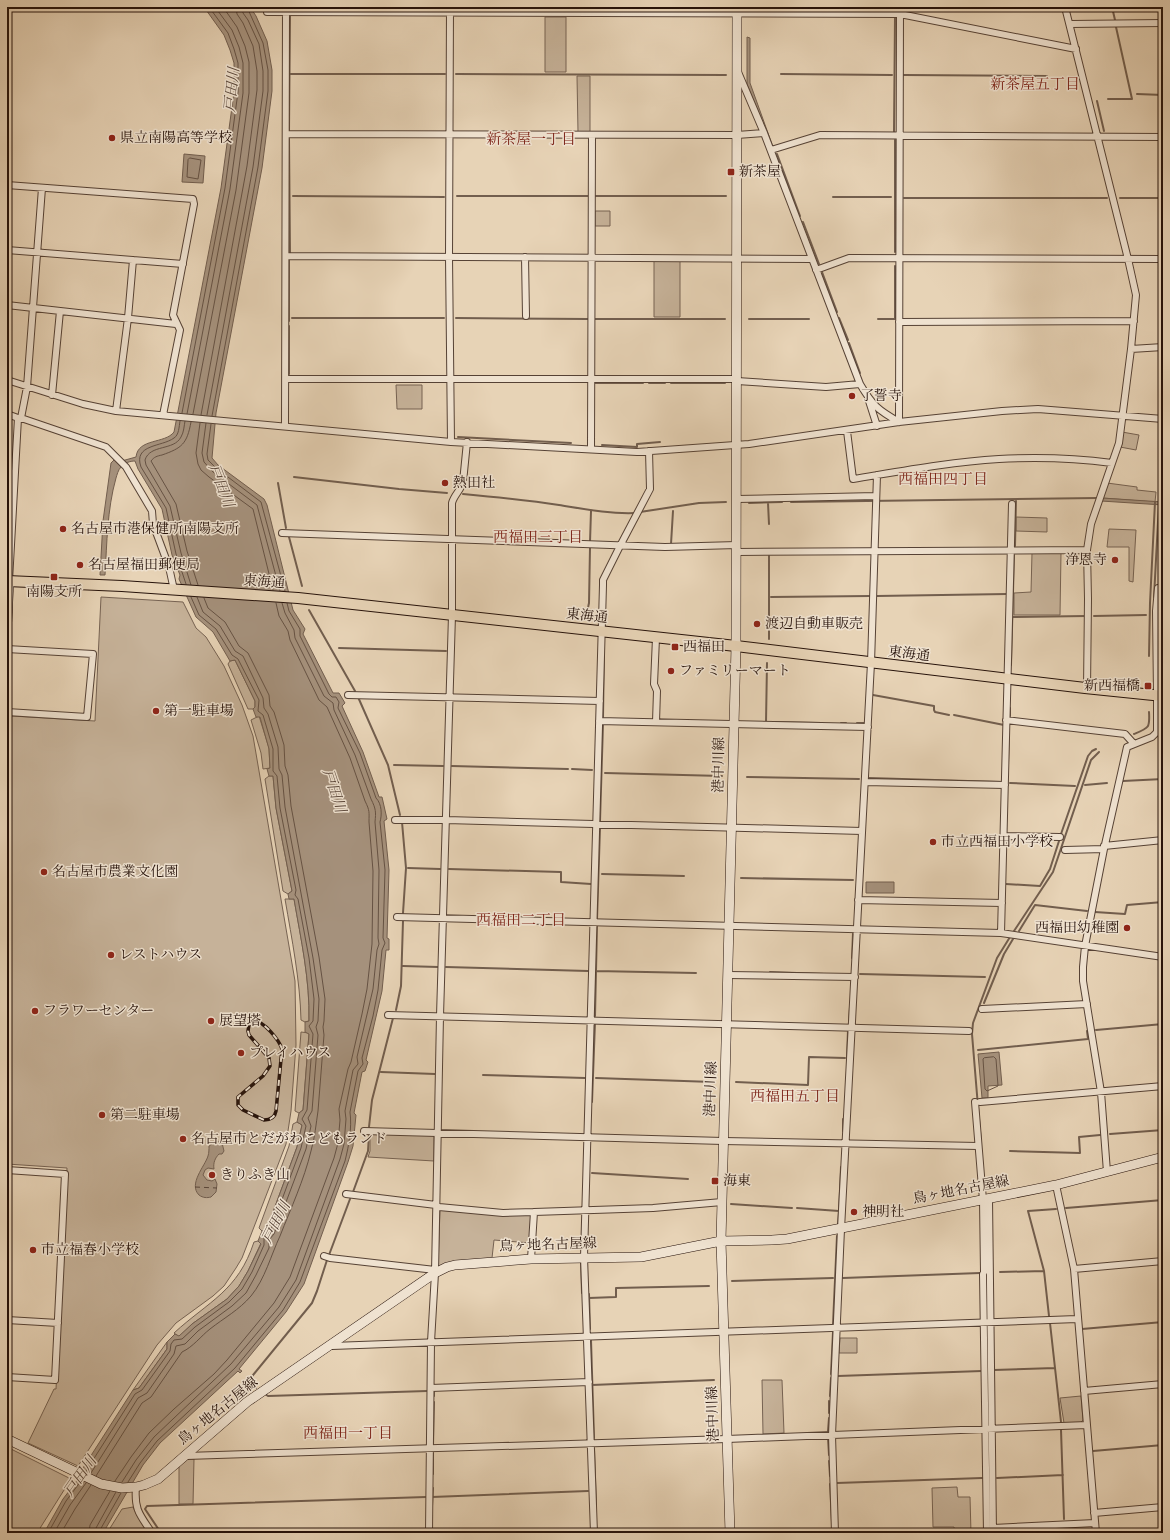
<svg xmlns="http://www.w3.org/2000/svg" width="1170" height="1540" viewBox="0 0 1170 1540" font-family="'Old Standard TT','Noto Serif JP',serif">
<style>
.green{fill:#c6b299;stroke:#766252}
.water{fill:#a5917c;stroke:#725e4e}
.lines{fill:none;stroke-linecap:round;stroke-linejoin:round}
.shore{stroke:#665243;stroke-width:1}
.stream{stroke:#725e4e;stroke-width:2}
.ferry{stroke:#594538;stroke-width:1;stroke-dasharray:5 4;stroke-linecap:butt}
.street-casing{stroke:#564235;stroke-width:8}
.secondary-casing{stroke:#26120a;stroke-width:10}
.primary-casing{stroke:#26120a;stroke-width:12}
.street{stroke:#efe2d0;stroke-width:6}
.secondary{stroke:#efe2d0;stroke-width:9}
.primary{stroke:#e7d3b6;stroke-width:10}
.rail-casing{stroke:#26120a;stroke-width:3.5}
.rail{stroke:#efe2d0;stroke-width:2;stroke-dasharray:6;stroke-linecap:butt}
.poi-dot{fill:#8f2418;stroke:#efe2d0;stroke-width:1.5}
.labels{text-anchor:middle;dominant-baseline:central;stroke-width:3;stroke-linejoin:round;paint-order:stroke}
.poi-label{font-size:14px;fill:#26120a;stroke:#efe2d0;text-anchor:start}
.street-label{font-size:14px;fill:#26120a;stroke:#efe2d0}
.neighbourhood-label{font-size:15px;fill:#7a1f14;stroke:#efe2d0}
.water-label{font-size:15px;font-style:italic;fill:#594538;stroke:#efe2d0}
</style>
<rect width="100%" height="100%" fill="#e7d3b6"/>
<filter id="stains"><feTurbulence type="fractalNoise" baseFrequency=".005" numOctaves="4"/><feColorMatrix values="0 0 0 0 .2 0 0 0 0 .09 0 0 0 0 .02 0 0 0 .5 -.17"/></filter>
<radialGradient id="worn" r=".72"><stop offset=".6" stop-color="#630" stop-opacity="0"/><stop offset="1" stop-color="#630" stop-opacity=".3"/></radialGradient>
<path class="green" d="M545,17h21v55h-21z
M577,76h13v56h-12z
M595,211h15v15h-15z
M654,261h26v56h-26z
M396,385h26v24h-25z
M1122,432l17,3 -3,15 -16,-3z
M1107,483l30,4v3l19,2 -1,10 -53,-4z
M1016,517l31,1v14l-31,-1z
M1109,529l27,1 -3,52 -4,-1v-34h-22z
M1032,553h29l-1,62h-46v-22l17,-1z
M101,597l82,5 13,26 10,9 18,29 18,39 11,31 42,245 1,64 -5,66 -5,33 -44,114 -6,10 -12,18 -11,10 -37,27 -19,22 -79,121 -50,-23 26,-54h2l11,-221 -60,-4v-402l2,-44 3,-2 83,5z
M235,660l20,41v6l-2,2h-5l-20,-45 2,-3z
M259,716l10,32 1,20 -7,1 -2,-16 -10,-33z
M269,776h4l3,32 16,83 -4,3 -5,-3 -18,-112z
M285,899h9c7,40 16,81 15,122l-4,1 -4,-2c-1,-40 -9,-80 -16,-121z
M301,1032l8,1 -6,77 -4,3 -4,-2z
M297,1122l5,3 -5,22 -31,84h-4l-3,-3 30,-82 4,-22z
M370,1133l62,2 2,2v24l-66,-4 2,-6z
M440,1210l90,4 2,2 -2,27 -36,-3 -2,18 -54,10z
M258,1241l3,2 -13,28 -9,15 -12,13 -35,25 -13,13 -5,-4c35,-32 64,-42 80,-91z
M840,1338h17v15h-18z
M167,1342v7l-28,39 -6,2z
M762,1380h20l2,53 -21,1z
M1081,1396l2,24 -3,3h-16l-4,-25z
M7,1447l64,32 -34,54h-30z
M187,1459h7l-1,45h-14v-37z
M957,1487l1,10h12l1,36h-16l-1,-6h-21l-1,-39z
M133,1507l4,8 12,18h-42l15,-24z"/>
<path class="water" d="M204,7h46l6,9 11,25 5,29v21l-10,77 -46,245 -4,45 6,7 46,34 3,6 26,105 12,19 -2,5 30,59h6l6,10 -3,3 21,46 16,45h3l5,22 -3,2 5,49 -2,68 2,1v11h-3l-4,41 -16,69 2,2 -3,9 -3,1 -8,41 2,2 -3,31 -5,16 -44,122 -18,28 -47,57 3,2 -2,2 -2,-2 -78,72 -17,22 -40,68h-59l19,-34 13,-17 7,-14 50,-78 6,-2 28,-39v-7l8,-8 4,2 13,-12 35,-25 12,-13 9,-15 13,-27 -3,-3 4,-10h4l31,-84 5,-22 -5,-3 2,-9 4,-3 6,-76 -4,-2v-10l4,-1c1,-41 -8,-81 -15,-122h-5l-1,-5 4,-3 -16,-83 -3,-32h-4l-2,-7 3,-1 -1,-19 -9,-32h-4l-3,-8 2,-2v-6l-20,-41 -5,1 -17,-29 -17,-15 -17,-38 1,-4 -8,-20 -10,-46 -24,-40 -3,-8c-5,0 -11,2 -14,6 -3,3 -4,8 -5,11 -9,32 -9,65 -11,97h-5l3,-54 8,-58 4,-4 3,3 18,-5c2,-19 29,-13 38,-25l47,-244 13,-96v-29l-4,-13 -6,-15z
M747,37l3,1v45l23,64h-1l-25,-63z
M184,154l21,2 -2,27 -21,-1z
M1102,498l61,4v3l-62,-4z
M866,882h28v11h-28z
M999,1052l3,33 -14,1v12h-6l-4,-44z
M216,1141l6,2 2,8 -2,3h-3c-4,4 -6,9 -5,15l-6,-1 -3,2 -2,5 4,5 5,1 3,-2 2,5 -1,8 -5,5c-4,1 -8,1 -12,-2 -11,-11 6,-29 9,-39 1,-3 1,-7 1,-10z"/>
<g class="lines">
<path class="shore" d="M190,158l11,2 -3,19 -11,-2 1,-17z
M182,413l43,-225 13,-96v-29l-4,-14 -6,-16 -19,-26
M187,414l43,-225 13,-96v-30l-4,-16 -7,-17 -17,-23
M193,414l43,-224 13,-97v-31l-4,-16 -8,-19 -14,-20
M201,415l46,-249 10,-76v-19l-4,-25 -10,-23 -6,-9 -1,-7
M207,415l46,-248 10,-76v-20l-4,-27 -11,-24 -5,-7 -1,-6
M212,416l46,-249 10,-76v-21l-5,-27 -16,-36
M180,421c-1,6 -1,14 -6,17 -12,9 -41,6 -33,29l25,41 10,46 10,30
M185,421c-1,5 -1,11 -4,16 -7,14 -31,7 -36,23l1,5 24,41 11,47 10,32
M191,422c-4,22 -9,26 -29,33 -5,1 -8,2 -11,6l25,43 11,47 11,34
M200,423l-4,30 2,11 3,6 8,7 44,32 20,81
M206,423l-4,30 2,9 9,10 44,33 23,86
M211,424l-4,30 1,6 8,8 45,34 24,89
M994,1057l2,2 2,27 -11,5 -2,-2 -2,-30 1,-1z
M86,1471l49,-77 7,-4 28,-39 1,-7 3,-4 8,-1 13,-12 34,-25 13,-13 10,-17 12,-27v-9l6,-4 31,-84 5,-22 -4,-7 5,-9 6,-76 -4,-8 4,-5 1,-22 -5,-41 -11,-59 -3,-4 1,-5 -16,-82 -3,-32 -4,-5v-22l-10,-34 -5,-4 1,-11 -21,-41 -6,-4 -16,-26 -17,-14 -8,-18
M91,1473l47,-75 9,-5 27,-39 2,-8 9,-2 13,-13 34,-25 14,-13 10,-18 13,-27v-8l5,-6 32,-85 5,-23 -3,-8 4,-7 6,-76 -2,-8 2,-6 1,-22 -6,-41 -28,-151 -3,-32 -3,-6 -1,-22 -10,-33 -4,-6 -1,-10 -20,-42 -8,-5 -15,-25 -17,-14 -6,-15
M96,1476l46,-73 9,-6 31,-45c11,-5 19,-16 28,-23 14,-11 29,-19 41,-33 14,-17 20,-41 29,-60 11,-28 24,-56 31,-85 4,-14 5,-27 7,-40l6,-76 -1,-8 1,-6 1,-22 -6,-42 -28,-151 -3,-31 -3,-9 -1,-21 -10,-33 -4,-6 -1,-11 -21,-42 -9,-7 -14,-24 -17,-14 -4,-10
M115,1481l16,-24 18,-24 25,-24 40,-35 13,-14 47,-57 16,-26 44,-119 4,-15 2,-23 -1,-11 9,-40 3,-7 11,-48 5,-25 5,-45 1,-73 -4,-49c0,-10 1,-11 -4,-21l-15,-43 -23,-51 -8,-7 -29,-60 -2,-9 -9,-15 -3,-13
M122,1482l14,-22 18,-23 77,-73 48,-57 17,-27 44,-121 4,-15 2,-25 -1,-8 8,-41 5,-6 -1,-7 16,-68 4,-39 2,-6 -1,-6 1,-68 -4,-48c1,-10 1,-13 -4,-23l-16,-44 -21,-45 -1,-7 -9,-7 -29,-58 -1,-8 -9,-17 -3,-10
M128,1482l12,-19 17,-22 78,-73 48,-58 17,-28 45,-121c4,-16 7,-33 5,-49l8,-41 5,-7 -1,-6 11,-42 5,-26 4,-40 3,-7 -2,-5 2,-68 -5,-48c2,-7 2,-18 -4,-24l-16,-45 -22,-45 1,-6 -3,-5h-4l-3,-3 -29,-58v-7l-11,-18 -2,-8
M48,1533l18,-32 15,-20
M54,1533l16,-28 16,-22
M61,1533l14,-24 16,-24
M89,1533l1,-8 20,-34
M95,1533l1,-5 20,-36
M100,1533v-3l21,-37"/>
<path class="stream" d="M290,7v1
M895,7v4
M1112,7l3,13
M290,74h155
M456,74l270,1
M781,74l111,1
M904,75l143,1
M1137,94l26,1
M1108,99h24l-16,-72
M1097,101l7,30
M289,130l1,-114
M894,132l1,-115
M289,139l1,114
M777,154l23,62
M293,196l151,1
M457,196h131
M595,196h131
M833,197h58
M904,198h203
M1120,198h43
M803,222l16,42
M895,252v-112
M289,260v61
M822,272l15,40
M292,318h152
M456,318l132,1
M839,318l9,22
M595,319h130
M749,319h60
M878,319h17v-53
M849,343l11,30
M289,374v-48
M418,382h29
M455,382h134
M594,383h49
M649,383h16
M671,383h54
M458,437l113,6
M602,445l35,2v-3l23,-2
M294,477l105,12 48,4
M278,483l8,45
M463,494c32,3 64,6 96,11 25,4 50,9 76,8
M791,502l306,-4
M749,503l33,-1
M768,503l1,21
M640,512l59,-9 27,-1
M289,537l13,49
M590,542l1,-31
M671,544l2,-33
M1015,546l1,-46
M769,556v83
M877,596l130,-2
M771,597l99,-1
M1154,597l5,-94
M309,610l46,81
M1094,616l52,-1
M586,617l3,-14 1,-55
M1013,617l73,-1
M339,648l107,3
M1154,652v31
M1149,656l1,-53 5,-101
M1011,665l3,-110
M873,695l61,11v4l1,2 14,3
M358,697l30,68 12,50
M954,715l50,10
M1010,716v-8
M603,717l1,-67
M767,722h-1l1,-59
M772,722l49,1
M841,723h5
M857,723h7
M1134,734c15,-6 16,-6 15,-22
M394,765l49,1
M1008,765l1,-39
M452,766l116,3
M572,769l20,1
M605,773l117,3
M747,777l112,2
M869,778l132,4
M1123,781l40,-2
M1010,783l65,3
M1085,785l22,-2
M600,821l3,-97
M402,822l4,46 -3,45
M1061,834l27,-78 4,-5 4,-2
M408,868l32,1
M449,869l112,3v10l30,2
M602,874l82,2
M741,878l112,2
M1006,884l34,2 10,-17 9,-28
M1095,912l30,2 2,-9 36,-3
M597,919l3,-91
M1014,931l39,-59 38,-112 8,-8
M1019,931l16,-26 52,6
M852,958l1,-25
M403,966l35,1
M446,967l142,4
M596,971l100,2
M770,972l54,2
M860,974l125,3
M984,1003l20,-49 9,-15
M396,1010l5,-24 2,-65
M595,1016l2,-90
M849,1023l1,-16
M1096,1030l67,-6
M978,1050l110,-11 -1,-8
M847,1057l1,-27
M381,1072l54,2
M483,1075l102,3
M596,1078l117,4
M736,1082l72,3 1,-28 36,1
M592,1102l3,-80
M369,1127l3,-27 21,-82
M843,1131v-12
M1110,1134l53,-4
M981,1143l-9,-109 1,-11 24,-65 13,-21
M1010,1151l70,2 -1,-16 21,-2
M592,1173l96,6
M353,1192l15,-41 1,-16
M731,1204l61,4
M797,1208l42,3 2,-44
M1066,1208l97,-8
M838,1225l1,-14
M587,1252v-6
M329,1255l21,-56
M581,1261l1,32
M1000,1272l44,-1
M987,1273v14
M843,1278l137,-5
M732,1281l101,-3
M987,1292v26
M589,1294l1,35
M589,1298l27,-1v-9l93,-2
M1049,1316l-5,-45 -16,-60 28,-2
M1050,1323l11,99
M833,1324l4,-88
M987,1326l2,100
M1082,1329l81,-7
M591,1340l3,98
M994,1370l61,-2
M831,1374l2,-42
M838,1376l144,-5
M592,1385l122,-5
M256,1388l-7,-8 63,-77 5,-12 10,-31
M265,1394l3,2 159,-5
M434,1396v-6
M830,1396l1,-18
M829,1413v-12
M1061,1430l3,89
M828,1431l1,-13
M989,1433v25
M828,1438l1,17
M433,1445l1,-43
M594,1447l2,59
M1093,1451l70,-6
M829,1461l1,15
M433,1474v-22
M997,1478l66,-3
M837,1483l145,-5
M830,1484l2,38
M432,1497l156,-6
M432,1506l1,-18
M1065,1531v2
M161,1533l-16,-24 2,-3 279,-9"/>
<path class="ferry" d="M195,1187l22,1"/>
<defs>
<path id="street" d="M450,7l-1,250 2,185
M1065,7l63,252 8,36 -5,54 -12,94 -28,81 -4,26 1,49 -1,90
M267,12l633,2 176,35
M1070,24l93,-1
M738,72l26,61 96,251c13,22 18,26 39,38
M286,134l451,1 27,-2
M771,150l49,-15 343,2
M7,185l186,14 1,5 -21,111 7,15 -17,85
M7,250l176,14
M286,256l526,3
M525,257l1,59
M816,270l33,-12 314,1
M7,305l169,19
M899,322l235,-1
M1131,349l32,-2
M286,379h451
M7,380l76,24 33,7 335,31 186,10 112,-8 150,-22 103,-11 36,-2 125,10
M737,381l89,6 34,-3
M52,395l8,-84
M869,401l8,25
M116,411l12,-93 5,-58
M7,414l11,4
M21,418l85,29 20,20 26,44 1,13 16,43 5,23
M899,422l1,-415
M285,426l1,-419
M847,431l6,48c49,-8 97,-17 146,-20 37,-2 75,-1 113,4
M591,449l1,-314
M7,473h8
M737,499l139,-3
M282,533l383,14 72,-2
M737,552l350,-2
M9,581l9,-163h3l6,-31 15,-199
M7,649l86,5 -6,63 -80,-5
M348,695l252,6
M1157,695l-1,-84 2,-23h5
M1006,720l119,14 9,10
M599,721l269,6
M656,722l1,-31 -3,-7 2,-46
M865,782l140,3
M395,820h51l416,11
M1004,836l56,1
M1104,846l59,-6
M1065,850l39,-1
M858,900l144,3
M397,917l604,16 162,24
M1001,933l11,-429
M728,975l127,2
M982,1009l105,-5
M388,1015l581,16
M975,1102l8,98 1,72 -1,2 4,259
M980,1102l183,-16
M364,1131l359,10 255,5
M7,1170l58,4 -10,206 -48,-3
M1107,1172l-6,-80 -18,-111v-14l2,-21 19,-97 23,-102 25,-10 5,-5v-36
M1056,1185l18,84 22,264
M346,1194l90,11 3,2 64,6 31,-1 119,-4 69,-6
M989,1199l4,334
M324,1256l6,2 105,12
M531,1259l3,-47
M1074,1269l89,-8
M7,1320l51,3
M332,1346l745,-27
M431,1388l158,-6
M1084,1391l79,-7
M186,1456l541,-17 360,-14
M136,1487c-2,23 4,28 16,46
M1094,1513l69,-6
M993,1528l102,-5
M429,1533l2,-191 4,-69 5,-257 12,-401v-112c2,-8 9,-13 11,-21l4,-40
M594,1533l-10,-276 19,-672v-5l17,-34 30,-57 -1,-38
M835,1533l-3,-98 9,-206 30,-566 6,-188"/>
<path id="secondary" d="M7,623l2,-42
M7,1439l94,45 21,4 14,-1 8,-2 14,-6 89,-77 188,-129 12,-6 8,-2 76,-6 110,-2 80,-16 51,-1 15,-1 269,-54 107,-28
M730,1533l-9,-292 15,-595 1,-639"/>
<path id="primary" d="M7,581l115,5 176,12 438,48 349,42 78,8"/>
</defs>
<use href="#street" class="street-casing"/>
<use href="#secondary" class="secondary-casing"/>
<use href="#primary" class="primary-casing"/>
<use href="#street" class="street"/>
<use href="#secondary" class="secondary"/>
<use href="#primary" class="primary"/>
<defs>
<path id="rail" d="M254,1021c10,0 25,19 28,28l-6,62c-1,6 -5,9 -12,9l-21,-10 -5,-5v-8l25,-21 7,-10 -1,-8 -20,-23 -1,-4 1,-6z"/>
</defs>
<use href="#rail" class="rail-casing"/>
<use href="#rail" class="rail"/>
</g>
<g class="poi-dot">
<circle cx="112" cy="138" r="4"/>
<rect x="727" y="168" width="8" height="8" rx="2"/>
<circle cx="852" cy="396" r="4"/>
<circle cx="445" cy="483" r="4"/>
<circle cx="63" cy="529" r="4"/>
<circle cx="1115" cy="560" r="4"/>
<circle cx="80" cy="565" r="4"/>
<rect x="50" y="573" width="8" height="8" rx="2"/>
<circle cx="757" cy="624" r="4"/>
<rect x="671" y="643" width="8" height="8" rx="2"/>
<circle cx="671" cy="671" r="4"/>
<rect x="1144" y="682" width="8" height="8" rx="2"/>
<circle cx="156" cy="711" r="4"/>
<circle cx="933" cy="842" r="4"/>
<circle cx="44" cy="872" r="4"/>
<circle cx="1127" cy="928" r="4"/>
<circle cx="111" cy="955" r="4"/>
<circle cx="35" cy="1011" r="4"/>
<circle cx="211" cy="1021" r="4"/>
<circle cx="241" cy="1053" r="4"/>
<circle cx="102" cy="1115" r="4"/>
<circle cx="183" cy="1139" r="4"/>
<circle cx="212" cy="1175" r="4"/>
<rect x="711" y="1177" width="8" height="8" rx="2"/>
<circle cx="854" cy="1212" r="4"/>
<circle cx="33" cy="1250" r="4"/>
</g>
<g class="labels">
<g class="poi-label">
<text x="120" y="138">県立南陽高等学校</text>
<text x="739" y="172">新茶屋</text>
<text x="860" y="396">了誓寺</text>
<text x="453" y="483">熱田社</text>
<text x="71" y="529">名古屋市港保健所南陽支所</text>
<text x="1107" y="560" text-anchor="end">浄恩寺</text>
<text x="88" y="565">名古屋福田郵便局</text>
<text x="54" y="592" text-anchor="middle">南陽支所</text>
<text x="765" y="624">渡辺自動車販売</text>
<text x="683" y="647">西福田</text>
<text x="679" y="671">ファミリーマート</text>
<text x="1140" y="686" text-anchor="end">新西福橋</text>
<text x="164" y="711">第一駐車場</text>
<text x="941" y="842">市立西福田小学校</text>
<text x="52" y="872">名古屋市農業文化園</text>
<text x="1119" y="928" text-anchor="end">西福田幼稚園</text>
<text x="119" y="955">レストハウス</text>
<text x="43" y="1011">フラワーセンター</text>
<text x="219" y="1021">展望塔</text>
<text x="249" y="1053">プレイハウス</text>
<text x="110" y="1115">第二駐車場</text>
<text x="191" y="1139">名古屋市とだがわこどもランド</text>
<text x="220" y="1175">きりふき山</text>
<text x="723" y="1181">海東</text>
<text x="862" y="1212">神明社</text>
<text x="41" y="1250">市立福春小学校</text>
</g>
<g class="street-label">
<text transform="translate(264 582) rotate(4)">東海通</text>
<text transform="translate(587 616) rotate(6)">東海通</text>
<text transform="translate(909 654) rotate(7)">東海通</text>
<text transform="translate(719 765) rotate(-89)">港中川線</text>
<text transform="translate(711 1089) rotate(-88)">港中川線</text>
<text transform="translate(961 1190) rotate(-11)">鳥ヶ地名古屋線</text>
<text transform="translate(548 1245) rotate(-2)">鳥ヶ地名古屋線</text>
<text transform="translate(218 1411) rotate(-39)">鳥ヶ地名古屋線</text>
<text transform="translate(713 1414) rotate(-92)">港中川線</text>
</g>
<g class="neighbourhood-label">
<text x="1035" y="85">新茶屋五丁目</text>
<text x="531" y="140">新茶屋一丁目</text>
<text x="943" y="480">西福田四丁目</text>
<text x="538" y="538">西福田三丁目</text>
<text x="521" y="921">西福田二丁目</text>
<text x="795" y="1097">西福田五丁目</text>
<text x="348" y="1434">西福田一丁目</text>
</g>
<g class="water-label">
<text transform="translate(233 90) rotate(-84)">戸田川</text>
<text transform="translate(220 486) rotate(69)">戸田川</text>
<text transform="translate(333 791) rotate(72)">戸田川</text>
<text transform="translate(277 1223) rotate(-63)">戸田川</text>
<text transform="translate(81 1477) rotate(-55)">戸田川</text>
</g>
</g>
<rect width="1170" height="1540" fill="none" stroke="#e7d3b6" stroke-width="24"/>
<rect x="8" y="8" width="1154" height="1524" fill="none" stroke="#26120a" stroke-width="2"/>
<rect x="12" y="12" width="1146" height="1516" fill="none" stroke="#26120a"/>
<rect width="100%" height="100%" filter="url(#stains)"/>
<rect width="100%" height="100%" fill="url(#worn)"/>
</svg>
